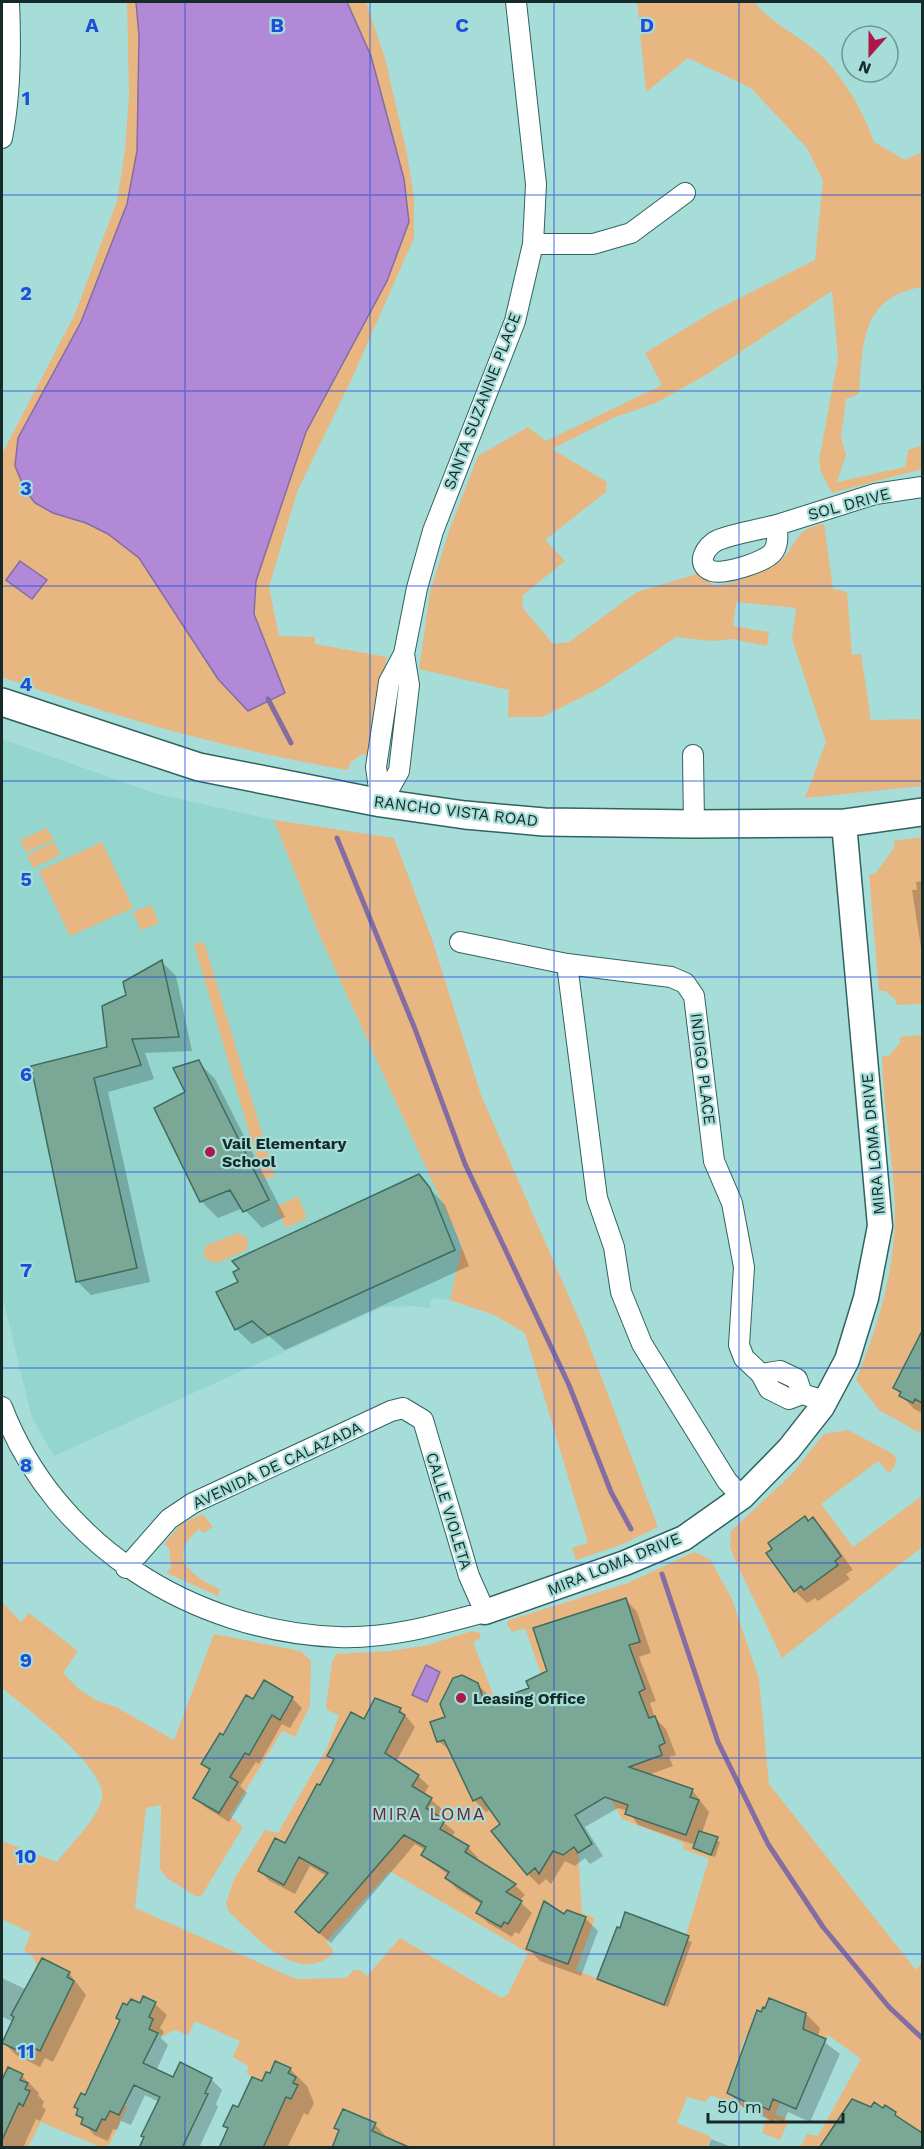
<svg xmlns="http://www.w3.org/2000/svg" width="924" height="2149" viewBox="0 0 924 2149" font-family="'Work Sans',sans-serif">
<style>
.built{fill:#94d5ce}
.green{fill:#e8b680;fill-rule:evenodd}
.water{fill:#b289d6;stroke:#836da2;stroke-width:1.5}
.shadow{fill:#0003}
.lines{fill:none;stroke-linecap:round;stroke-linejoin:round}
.stream{stroke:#836da2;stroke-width:5}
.building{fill:#7ba896;stroke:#406c5c;stroke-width:1.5}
.minor-casing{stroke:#2f635f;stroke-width:22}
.tertiary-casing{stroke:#2f635f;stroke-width:27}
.secondary-casing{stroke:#2f635f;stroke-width:30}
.minor{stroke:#fff;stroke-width:20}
.tertiary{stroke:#fff;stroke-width:24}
.secondary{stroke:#fff;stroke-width:27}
.grid{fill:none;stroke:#1d4ed8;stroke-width:1.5;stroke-opacity:0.55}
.poi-dot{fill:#ab184b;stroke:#a7ddd8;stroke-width:2}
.labels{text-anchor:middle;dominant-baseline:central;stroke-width:4.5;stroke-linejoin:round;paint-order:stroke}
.street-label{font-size:16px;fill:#162b29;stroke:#a7ddd8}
.poi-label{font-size:16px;font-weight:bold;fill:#162b29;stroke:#a7ddd8;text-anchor:start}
.neighbourhood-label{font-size:18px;letter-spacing:1.5px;fill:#6b2536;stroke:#a7ddd8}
.grid-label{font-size:20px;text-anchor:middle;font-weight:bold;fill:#1d4ed8;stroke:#a7ddd8;stroke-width:4.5;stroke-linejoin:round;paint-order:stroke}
</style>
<rect width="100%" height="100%" fill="#a7ddd8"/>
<path class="built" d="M2,739l152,54 120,27 45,114 143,312 -12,54 -18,-2 -3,10 -16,-2 -30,1 -329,149 -22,-38 -30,-123z"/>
<path class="green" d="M127,2h9l3,34 -2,115 -10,53 -46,118 -63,116 35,75c32,10 63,20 86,45l79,121 50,20 17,-6 -31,-79 2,-33 50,-149 81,-151 22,-59 -38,-166 -24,-54h19l19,56 21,91 8,48v41l-61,138 -56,116 -28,95 10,49 36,1v7l72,13 -19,98 -6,-1 -12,9 -2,7c-119,-20 -233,-53 -346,-93v-223l73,-140 42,-113 8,-50 4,-56z
M637,2h117c22,26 51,36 71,57 21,23 39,54 49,83l31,18 17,-8v135c-61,10 -59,56 -63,107l-13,5 -5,38 5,18 -9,27 68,-15 3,-17 14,-5v24l-90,24 -11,-21 -2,-12 19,-102 -6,-67 -123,82 -53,30 -43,15 -61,31 55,33 -1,10 -61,48 20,21 -42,34 -1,12 31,37 16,-2 68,-50 60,-18c6,4 13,11 20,11 13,0 52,-15 62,-23 19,-15 12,-33 45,-38l9,65 14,3 5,63 9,-1 10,66 51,-1v67l-117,12 21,-56 -34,-103 4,-31 -60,-6 -3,24 36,6 -2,14 -35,-7 -20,2 -36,-4 -78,52 -56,28h-34l1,-27 -90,-21 11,-77 20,-64 28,-72 50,-29 18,14 116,-56 -17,-32 69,-42 101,-51 8,-79 -16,-33 -56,-60 -63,-30 -42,34z
M274,820l120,18 38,101 49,156 103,236 74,196 -35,17 -47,16 -4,-12 16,-5 -63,-210 -31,-18 -44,-15 12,-54 -143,-312z
M47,828l7,12 -28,12 -6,-12z
M922,837v167l-26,1v-5l-11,-9h-6l-10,-117h6l19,-26v-7z
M54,842l6,13 -27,13 -6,-13z
M102,842l31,66 -63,28 -31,-65z
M151,905l8,18 -18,7 -8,-18z
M204,942l71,234 -12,4 -69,-236z
M922,1035v399l-43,-24 -23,-30c22,-53 39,-110 39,-168 -1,-52 -12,-104 -13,-156h7l11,-13v-6z
M298,1196l9,22 -21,10 -10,-21z
M239,1233l9,6 -1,11 -30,13 -12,-4 -1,-9 3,-5z
M848,1430l45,24 4,6 -5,11 -4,1 -10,-11 -57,43 32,43 69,-51v51l-140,111 -48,-100 -4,-12 1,-15 61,-57 32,-40z
M203,1514l10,13 -10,6 -4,-4c-33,27 -9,47 21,60l-2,7 -51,-23 4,-6 -2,-19 -5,-4 17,-20z
M694,1552l16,7 22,40 27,80 10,105 147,186 6,-8v185h-84l-14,-8 -5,8h-19l7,-13 11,2 43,-77 -33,-24 -2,4 -15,-7 -36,82 14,6 -9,20 -18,-7 5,-16 -57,-22 -4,7 -19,-5 -10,26 34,14 -4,10h-444l23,-50 5,2 6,-14 -4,-2 3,-6 -8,-4 2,-5 -14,-7 -14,20 -15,-7 1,-8 -15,-9 7,-16 -45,-20 -7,14 -13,-5 -12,6 -14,-7 4,-10 -4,-2 7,-15 -13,-6 -3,7 -9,-4 -15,19 4,2 -32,70 -3,5 -5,-2 -6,14 4,2 -2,6 7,3 22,2 5,-9 14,-6 3,2 -18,38 -9,2 -59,-25 -13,25h-26v-7l17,-37 4,2 7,-13 -5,-3 3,-6 -8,-3 3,-6 -15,-7 -6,13v-37l14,7 16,-3 8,3 34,-69 -7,-4 2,-6 -27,-13 -5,10 -3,-10 -10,-8 7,-17 -29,-14v-78l55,21c12,-16 42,-45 45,-64 5,-31 -78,-91 -100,-110v-86l19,20 8,-9 49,38 -15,22 17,17 16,10 20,7 58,33 40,-106 86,17 11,9 -1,46 -15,31 -13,-6 -52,85 13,11 -41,68 -5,2 -30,-19 -7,-9 1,-64 -15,3 -11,100 161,71 50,-1 8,-8h6l7,6 33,-38 102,60 6,-4 20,-41 -138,-82 -64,71 6,6 1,6c-37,32 -78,-19 -104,-42l-3,-9 8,-24 31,-49 13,3 49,-85 12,-33 -12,-5 -1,-4 6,-44 4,-8 55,-3 37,-6 44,-14 8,2v6l-7,3 39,102 66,109 4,60 13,5 -19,52 88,35 25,-68 -3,-2 23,-76 -26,-10 1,-6 -62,-24 -81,-145 -16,-46 -13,4 -5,-8 2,-4 119,-37zM769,1998l37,15 -4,9 3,2 -36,85 -8,-3 -2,2 -14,-8 -2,3 -9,-4 -4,-19 4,-9 4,1 6,-21 -3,-2 5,-13 9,3 3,-9 -8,-3 6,-17 5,2 2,-5 2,1z"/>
<path class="water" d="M136,2h211l24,54 33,123 5,43 -22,59 -81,151 -50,149 -2,33 31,79 -37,18 -30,-32 -79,-121 -31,-24 -22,-11 -33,-10 -18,-10 -10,-13 -10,-24 3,-28 63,-116 46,-118 10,-53 2,-115z
M20,561l27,19 -15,19 -26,-19z
M426,1665l14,7 -13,30 -15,-7z"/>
<path class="shadow" d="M922,881v73l-10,-64h5l-1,-8z
M162,962l14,14 16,75 -47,2 9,26 -46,13 42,190 -59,13 -14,-14 -45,-214 77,-19 18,-52z
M198,1062l17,17 70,138 -23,11 -19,-20 -25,10 -17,-17 -15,-109z
M418,1176l27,29 24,61 -184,84 -16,-14 -17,8 -16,-15 5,-46z
M922,1350v63l-8,-4 -19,-21z
M813,1519l13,13 27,38 -7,4 4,5 -32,22 -3,-3 -8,5 -12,-12 14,-69z
M626,1600l11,12 14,41 -12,4 17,44 -6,2 5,15 11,11 10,26 -7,2 4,9 -25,9 44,15 17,22 -7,21 18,9 -5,15 -17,-6 -3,-6 -57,-20 -10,-14 -10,-3 -33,19 18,29 -13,8 -5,-6 -10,8 -10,-5 -14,23 -5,-5 -7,6 -11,-11 -26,-50 -11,-15 -5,3 -12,-12 -22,-48 -14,-11 9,-23 30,-34 12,12 3,7 39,-14z
M292,1698l10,10 -12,20 -8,-4 -23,40 -3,-2 -16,24 7,7 -18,29 -24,-15 -10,-9 16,-27 -8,-7 20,-27 31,-35z
M389,1703l11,6 15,18 -19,35 22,14 11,10 -5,8 18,15 -5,8 18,15 -4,6 17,9 10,11 -2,3 39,24 10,10 -6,6 13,12 -13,21 -4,-2 -3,5 -24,-14 -10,-11 5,-7 -26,-16 -10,-11 2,-3 -27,-20 3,-5 -10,-6 -84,99 -24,-20 20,-47 -17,-10 -15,28 -25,-13 -11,-11 27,-25 49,-84 -6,-6 35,-34z
M626,1914l66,28 -24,65 -69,-28z
M564,1916l21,2 13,13 -17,45 -41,-15 -12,-13z
M69,1973l17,22 -33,67 -8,-4 -5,9 -24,-12 -13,-13 10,-20 -10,-5 -1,2v-41l23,11z
M143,1998l12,6 12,11 -7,13 4,4 -3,6 7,7 -12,26 18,8h37l11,11 -6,14 2,3 -19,41h-58l18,-46 -14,-7 -14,30 -10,-4 -4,9 -4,-1 -5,12 -14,-6 -16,-20z
M806,2014l14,14 -2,9 22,17 -30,68 -22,-10 -5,11 -8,-4 -1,3 -31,-15 -14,-14z
M8,2069l14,7 17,17 -1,2 6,7 -2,4 4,4 -6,11 -4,-2 -13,29h-21v-69z
M290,2069l17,17 7,17 -6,12 -4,-2 -17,35h-67l9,-19 -4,-4 13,-16 32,-34z
M375,2124l12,14 26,10h-80l7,-16 -4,-4z
M711,2139l23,9h-26z"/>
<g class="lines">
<path class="stream" d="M268,699l23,44
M337,838l78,191 50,135 104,221 42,107 20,37
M662,1574l56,168 50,102 55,83 66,80 33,31"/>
</g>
<path class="building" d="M162,960l17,77 -47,2 9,26 -47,13 43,190 -61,14 -45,-216 76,-19 -5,-41 24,-11 -3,-13z
M199,1060l70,140 -26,12 -13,-22 -30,12 -46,-94 31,-16 -12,-24z
M419,1174l11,14 25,62 -187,85 -16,-14 -17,9 -19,-38 22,-10 -5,-10 6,-3 -7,-8z
M922,1331v72l-7,-4 -2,4 -14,-7 2,-4 -8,-4z
M805,1516l3,5 5,-4 28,39 -6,5 3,4 -34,25 -3,-4 -7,6 -28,-39 6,-4 -4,-6z
M626,1598l14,44 -11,3 16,44 -6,3 10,26 6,-2 10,27 -6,3 3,9 -33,12 64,22 -3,8 9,3 -13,35 -61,-21 3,-9 -23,-8 -30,18 17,29 -14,9 -4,-6 -11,8 -10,-4 -14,23 -4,-6 -8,7 -36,-44 9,-7 -19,-27 -8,4 -29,-61 -7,2 -7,-20 15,-5 -5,-13 13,-26 9,-3 16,8 7,21 44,-16 -3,-7 21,-10 -14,-43z
M264,1680l29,17 -13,23 -8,-5 -23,40 -4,-2 -15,24 8,5 -19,31 -26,-15 17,-29 -9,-5 19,-31 3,2 23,-40 7,4z
M375,1698l26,10 -2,4 6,3 -20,38 34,22 -7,11 20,12 -6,10 19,12 -5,9 29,17 -4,6 51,32 -10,8 16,9 -14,23 -4,-2 -3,5 -25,-14 6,-11 -37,-24 4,-6 -28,-17 5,-8 -22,-12 -85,98 -24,-21 33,-39 -29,-16 -15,28 -26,-14 17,-33 10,5 32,-59 3,1 14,-26 -7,-3 24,-44 13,7z
M699,1831l19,6 -7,18 -18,-7z
M544,1901l20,13 3,-4 19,7 -18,47 -42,-15z
M625,1912l64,24 -25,69 -67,-26 20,-52 3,1z
M42,1958l28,14 -3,5 7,4 -34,70 -8,-4 -5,8 -25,-12 12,-26 -3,-2z
M143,1996l13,6 -7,15 4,2 -4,10 9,4 -15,30 30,14 7,-15 32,16 -7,15 3,1 -26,54h-43l5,-11 -3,-1 19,-39 -26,-12 -15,30 -9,-4 -5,9 -3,-1 -6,12 -15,-7 2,-6 -7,-3 2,-6 -4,-2 7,-14 4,2 35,-75 -4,-2 7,-15 4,2 4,-6 9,4z
M769,1998l37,15 -3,16 23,10 -30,70 -23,-10 -4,11 -8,-4 -1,3 -33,-16 30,-83 4,2 2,-5 2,1z
M275,2061l16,7 -3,5 8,4 -3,6 5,2 -7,14 -5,-2 -23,51h-44l9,-20 -5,-2 10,-21 5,2 14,-30 10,4 4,-9 4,1z
M8,2067l15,7 -3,6 8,3 -3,6 5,2 -7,15 -4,-3 -17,37v-60z
M852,2099l19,8 3,-5 9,6 2,-3 11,7 -1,3 27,18v15h-103z
M343,2109l33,14 -4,8 39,17h-79l7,-18 -5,-2z"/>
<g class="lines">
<defs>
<path id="minor" d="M2,138c9,-45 9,-91 7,-136
M533,244h60l38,-11 54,-40
M777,525c0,9 2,19 -4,27 -7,10 -50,23 -61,19 -18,-6 -6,-26 6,-31 19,-7 40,-10 59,-15z
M777,525l98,-31 47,-7
M693,755l1,69
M381,803l-5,-36 13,-85 15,-28 13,-66 16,-57 82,-210 18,-77 3,-60 -20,-182
M381,803l18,-32 10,-86 -5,-31
M460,942l107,22 104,13 14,6 9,13 20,165 18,42 12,64 -5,78 5,13 17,16 8,15 20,10 13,-5 23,7
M567,964l30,234 17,49 7,45 21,52 85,137 15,16
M761,1374l19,-3 17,8 5,15
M2,1407c53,138 190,224 336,230 50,2 99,-12 147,-25l-16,-36 -46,-156 -20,-12 -12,3 -198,92 -24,16 -43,49"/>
<path id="tertiary" d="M485,1612l140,-49 59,-25 58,-41 47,-48 33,-42 25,-47 19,-62 14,-72 -36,-403"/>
<path id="secondary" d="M2,702l197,65 182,36 84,12 79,7 150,2 150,-1 78,-11"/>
</defs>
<use href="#minor" class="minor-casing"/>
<use href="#tertiary" class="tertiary-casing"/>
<use href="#secondary" class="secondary-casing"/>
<use href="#minor" class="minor"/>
<use href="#tertiary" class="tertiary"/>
<use href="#secondary" class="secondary"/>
</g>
<path class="grid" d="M185,2v2146M370,2v2146M554,2v2146M739,2v2146M2,195h920M2,391h920M2,586h920M2,781h920M2,977h920M2,1172h920M2,1368h920M2,1563h920M2,1758h920M2,1954h920"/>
<g class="poi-dot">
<circle cx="210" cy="1152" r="6"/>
<circle cx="461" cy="1698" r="6"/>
</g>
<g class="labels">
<g class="street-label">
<text transform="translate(482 401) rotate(-69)">SANTA SUZANNE PLACE</text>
<text transform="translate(849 504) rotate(-15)">SOL DRIVE</text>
<text transform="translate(456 811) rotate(7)">RANCHO VISTA ROAD</text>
<text transform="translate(703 1069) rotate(83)">INDIGO PLACE</text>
<text transform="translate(873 1144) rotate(-95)">MIRA LOMA DRIVE</text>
<text transform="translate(277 1465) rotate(-25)">AVENIDA DE CALAZADA</text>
<text transform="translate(449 1511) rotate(73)">CALLE VIOLETA</text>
<text transform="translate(614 1564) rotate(-22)">MIRA LOMA DRIVE</text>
</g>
<g class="poi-label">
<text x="222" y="1143">Vail Elementary<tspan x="222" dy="18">School</tspan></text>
<text x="473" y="1698">Leasing Office</text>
</g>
<g class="neighbourhood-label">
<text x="429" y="1813">MIRA LOMA</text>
</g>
</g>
<g class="grid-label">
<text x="92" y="32">A</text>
<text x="277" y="32">B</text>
<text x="462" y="32">C</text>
<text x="647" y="32">D</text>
<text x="26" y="105">1</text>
<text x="26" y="300">2</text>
<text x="26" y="495">3</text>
<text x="26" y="691">4</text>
<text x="26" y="886">5</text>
<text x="26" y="1081">6</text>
<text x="26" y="1277">7</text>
<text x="26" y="1472">8</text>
<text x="26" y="1667">9</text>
<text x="26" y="1863">10</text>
<text x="26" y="2058">11</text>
</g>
<rect width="924" height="2149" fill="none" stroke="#162b29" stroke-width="6"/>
<g transform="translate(870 54) rotate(201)"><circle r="28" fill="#a7ddd8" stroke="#6d9692" stroke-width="1.5"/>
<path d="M0-4.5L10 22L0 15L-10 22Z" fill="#ab184b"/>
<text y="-9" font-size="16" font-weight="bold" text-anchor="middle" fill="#162b29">N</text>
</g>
<path d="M708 2113v9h135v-9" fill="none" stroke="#162b29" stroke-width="3"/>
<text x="717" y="2113" font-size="18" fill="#162b29" stroke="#a7ddd8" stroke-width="4.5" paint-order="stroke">50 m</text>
</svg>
